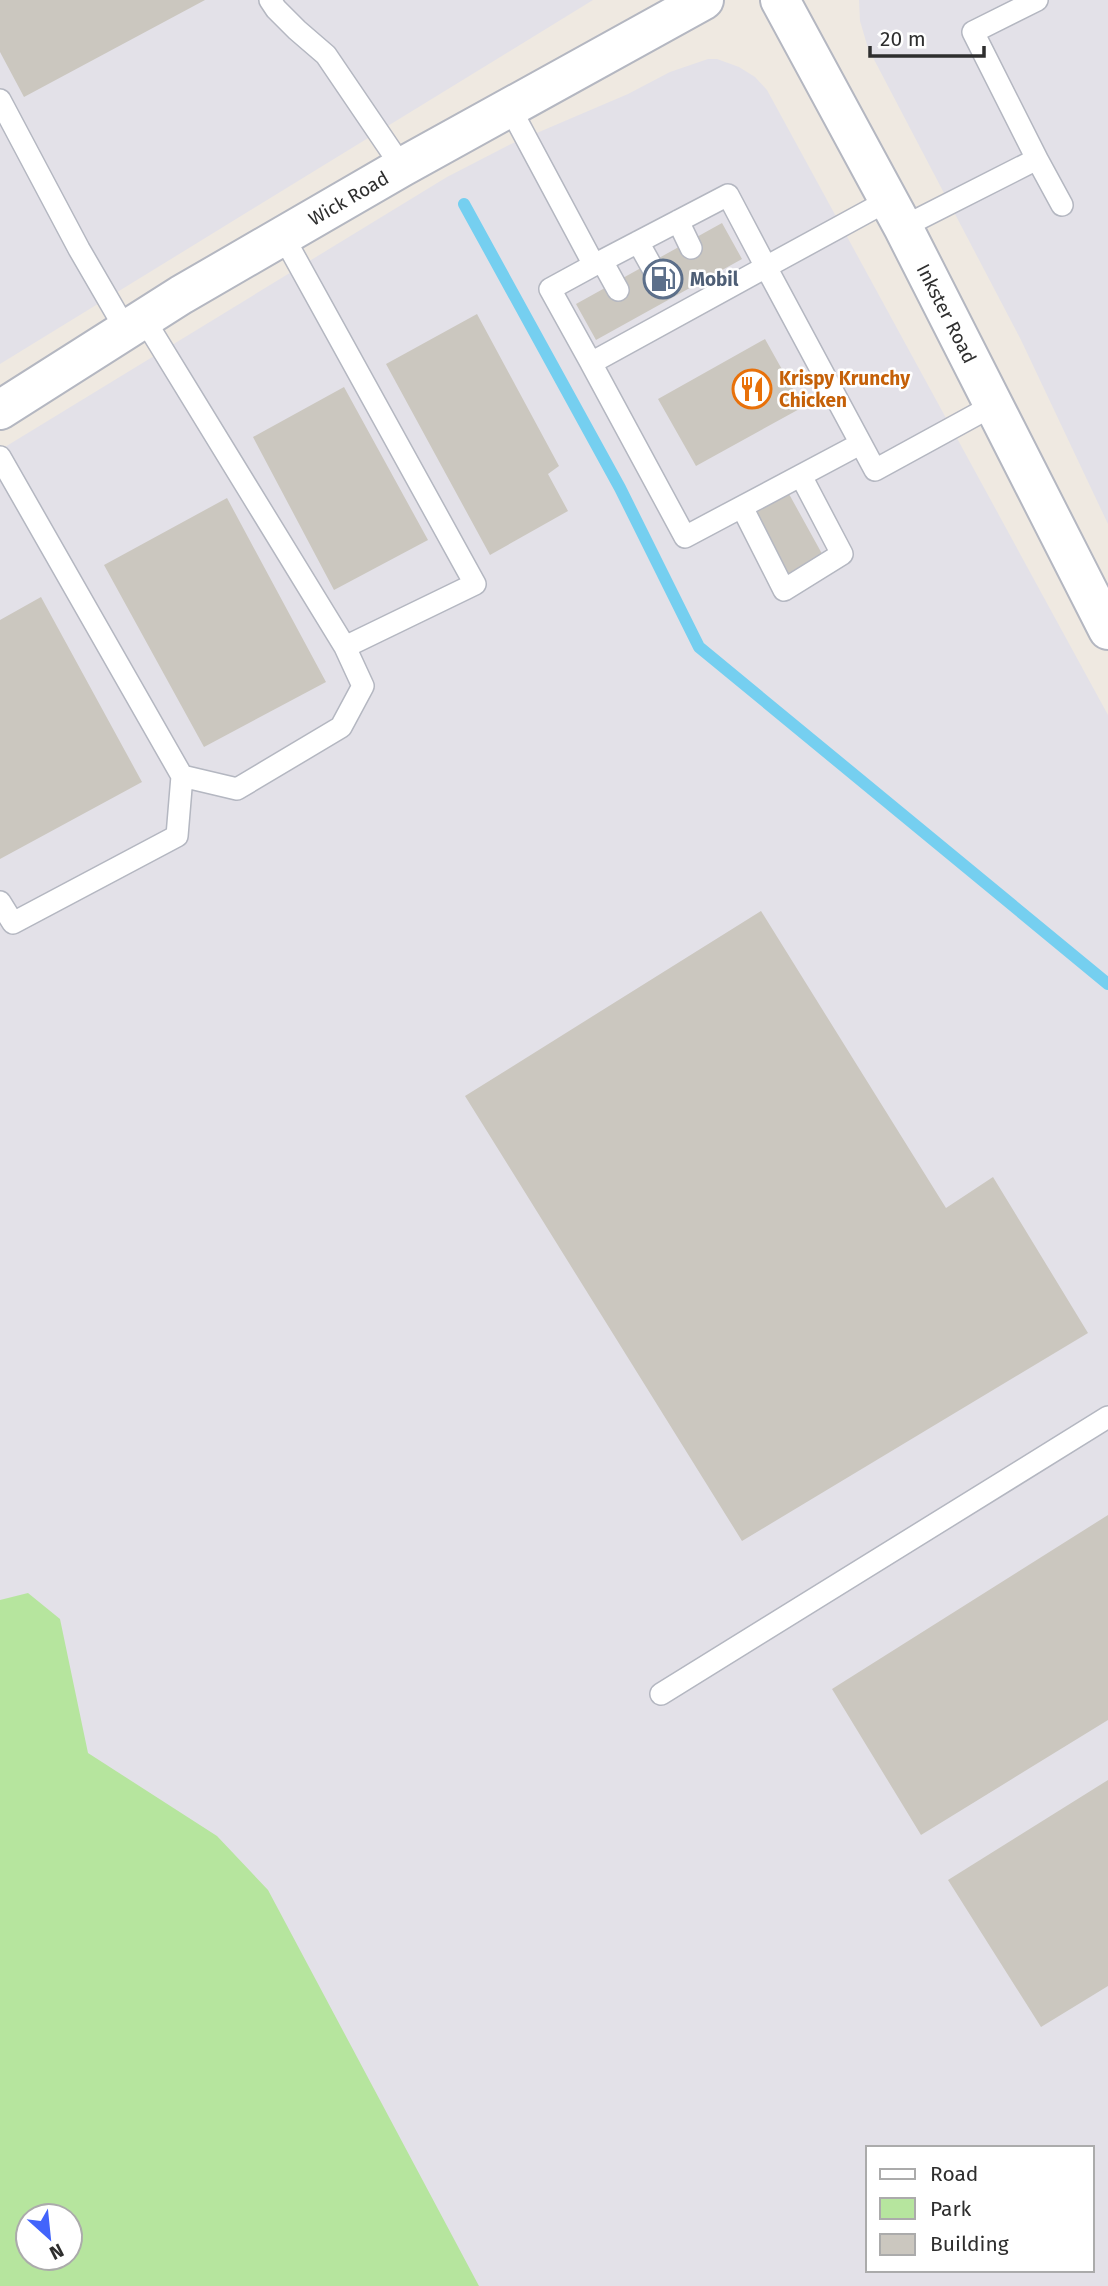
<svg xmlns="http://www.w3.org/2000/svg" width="1108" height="2286" viewBox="0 0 1108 2286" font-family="'Fira Sans',sans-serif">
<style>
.industrial{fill:#e3e1e8;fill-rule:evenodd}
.green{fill:#b6e59e;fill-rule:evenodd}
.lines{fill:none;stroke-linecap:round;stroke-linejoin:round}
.stream{stroke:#75cff0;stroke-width:12}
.building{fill:#cbc7bf}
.lane-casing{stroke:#b4b7c1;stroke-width:24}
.secondary-casing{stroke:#b4b7c1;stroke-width:42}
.lane{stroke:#fff;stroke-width:21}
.secondary{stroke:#fff;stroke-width:38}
.labels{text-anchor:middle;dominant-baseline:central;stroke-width:5;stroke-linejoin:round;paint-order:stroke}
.street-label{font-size:19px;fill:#2e2e2e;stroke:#fff}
.service-label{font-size:19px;font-weight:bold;fill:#4e5e75;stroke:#fff;text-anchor:start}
.food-label{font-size:19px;font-weight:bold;fill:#c56008;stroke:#fff;text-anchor:start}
</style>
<rect width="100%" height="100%" fill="#efe9e1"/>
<path class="industrial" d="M0,0h593l-593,364z
M859,0h249v524l-87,-184 -153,-292 -8,-27z
M708,59h9l22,8 16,10 12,13 341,625v1571h-1108v-1836l447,-273 64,-33 117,-50 42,-22zM868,2148h224v122h-224zM28,2216h42v42h-42z"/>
<path class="green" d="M28,1593l32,26 28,134 129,83 51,54 211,396h-479v-686zM28,2216h42v42h-42z"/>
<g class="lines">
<path class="stream" d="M464,204l156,284 79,159 409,337"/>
</g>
<path class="building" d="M0,0h205l-181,97 -24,-45z
M722,223l20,36 -146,81 -20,-36z
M477,314l82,152 -11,8 20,37 -78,44 -104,-191z
M765,339l38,68 -107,59 -38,-67z
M344,387l84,153 -94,50 -81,-153z
M789,494l37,67 -39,21 -37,-67z
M227,498l99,184 -122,65 -100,-182z
M41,597l101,185 -142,77v-239z
M761,911l185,297 47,-31 95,156 -346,208 -277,-445z
M1108,1515v205l-187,115 -89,-146z
M1108,1780v206l-67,41 -93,-147z"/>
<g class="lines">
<defs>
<path id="lane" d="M270,0l6,9 21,21 29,25 76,112
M0,100l79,149 47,81
M510,108l84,157 134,-70 38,72 121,-66
M1037,159l25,46
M678,221l13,27
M903,227l134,-68 -64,-127 64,-32
M638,242l15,27
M602,261l16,29
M594,265l-44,24 41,74 175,-96 109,203 117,-64
M144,319l201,328 130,-63 -192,-348
M591,363l94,174 175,-93
M0,457l182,319 -5,60 -164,87 -13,-21
M742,507l42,83 58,-36 -41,-78
M182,776l55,13 104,-62 22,-41 -18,-39
M661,1694l447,-277"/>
<g id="secondary">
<path id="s1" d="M780,0l123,227 205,403"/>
<path id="s2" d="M0,410l181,-115 221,-128 302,-167"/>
</g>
</defs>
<use href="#lane" class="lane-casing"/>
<use href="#secondary" class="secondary-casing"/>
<use href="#lane" class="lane"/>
<use href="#secondary" class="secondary"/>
</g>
<defs>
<symbol id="fuel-ring" viewBox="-11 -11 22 22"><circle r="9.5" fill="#fff" stroke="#5c6f8a" stroke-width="1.5"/><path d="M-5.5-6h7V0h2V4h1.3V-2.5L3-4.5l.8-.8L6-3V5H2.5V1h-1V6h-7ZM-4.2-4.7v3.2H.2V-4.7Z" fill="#5c6f8a"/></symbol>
<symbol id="restaurant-ring" viewBox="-11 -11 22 22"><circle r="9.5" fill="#fff" stroke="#e8710a" stroke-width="1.5"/><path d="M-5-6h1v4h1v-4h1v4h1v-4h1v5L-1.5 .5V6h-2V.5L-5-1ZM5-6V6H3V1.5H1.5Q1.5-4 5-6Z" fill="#e8710a"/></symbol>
</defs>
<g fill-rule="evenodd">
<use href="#fuel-ring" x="641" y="257" width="44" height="44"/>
<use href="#restaurant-ring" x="730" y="367" width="44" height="44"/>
</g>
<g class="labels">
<g class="street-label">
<text stroke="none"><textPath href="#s2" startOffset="408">Wick Road</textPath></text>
<text stroke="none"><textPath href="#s1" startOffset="355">Inkster Road</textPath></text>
</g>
<g class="service-label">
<text x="690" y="279">Mobil</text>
</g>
<g class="food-label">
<text x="779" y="378">Krispy Krunchy<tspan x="779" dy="22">Chicken</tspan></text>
</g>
</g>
<rect x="866" y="2146" width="228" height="126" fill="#ffffff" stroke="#ababab" stroke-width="2"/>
<rect x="880" y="2169" width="35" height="10" fill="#ffffff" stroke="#ababab" stroke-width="2"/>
<text x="930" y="2181" font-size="21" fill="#2e2e2e">Road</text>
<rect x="880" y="2198" width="35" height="21" fill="#b6e59e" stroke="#ababab" stroke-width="2"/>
<text x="930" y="2216" font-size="21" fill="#2e2e2e">Park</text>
<rect x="880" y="2234" width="35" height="21" fill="#cbc7bf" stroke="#ababab" stroke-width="2"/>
<text x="930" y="2251" font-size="21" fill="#2e2e2e">Building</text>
<g transform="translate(49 2237) rotate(153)"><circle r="33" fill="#ffffff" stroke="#ababab" stroke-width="2"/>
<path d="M0-5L12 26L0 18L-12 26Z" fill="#4264fb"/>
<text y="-10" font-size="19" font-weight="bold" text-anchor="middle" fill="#2e2e2e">N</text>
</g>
<path d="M870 46v10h114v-10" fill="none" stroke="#2e2e2e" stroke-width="3.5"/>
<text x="880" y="46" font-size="21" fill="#2e2e2e" stroke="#ffffff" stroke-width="5" paint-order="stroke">20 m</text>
</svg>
